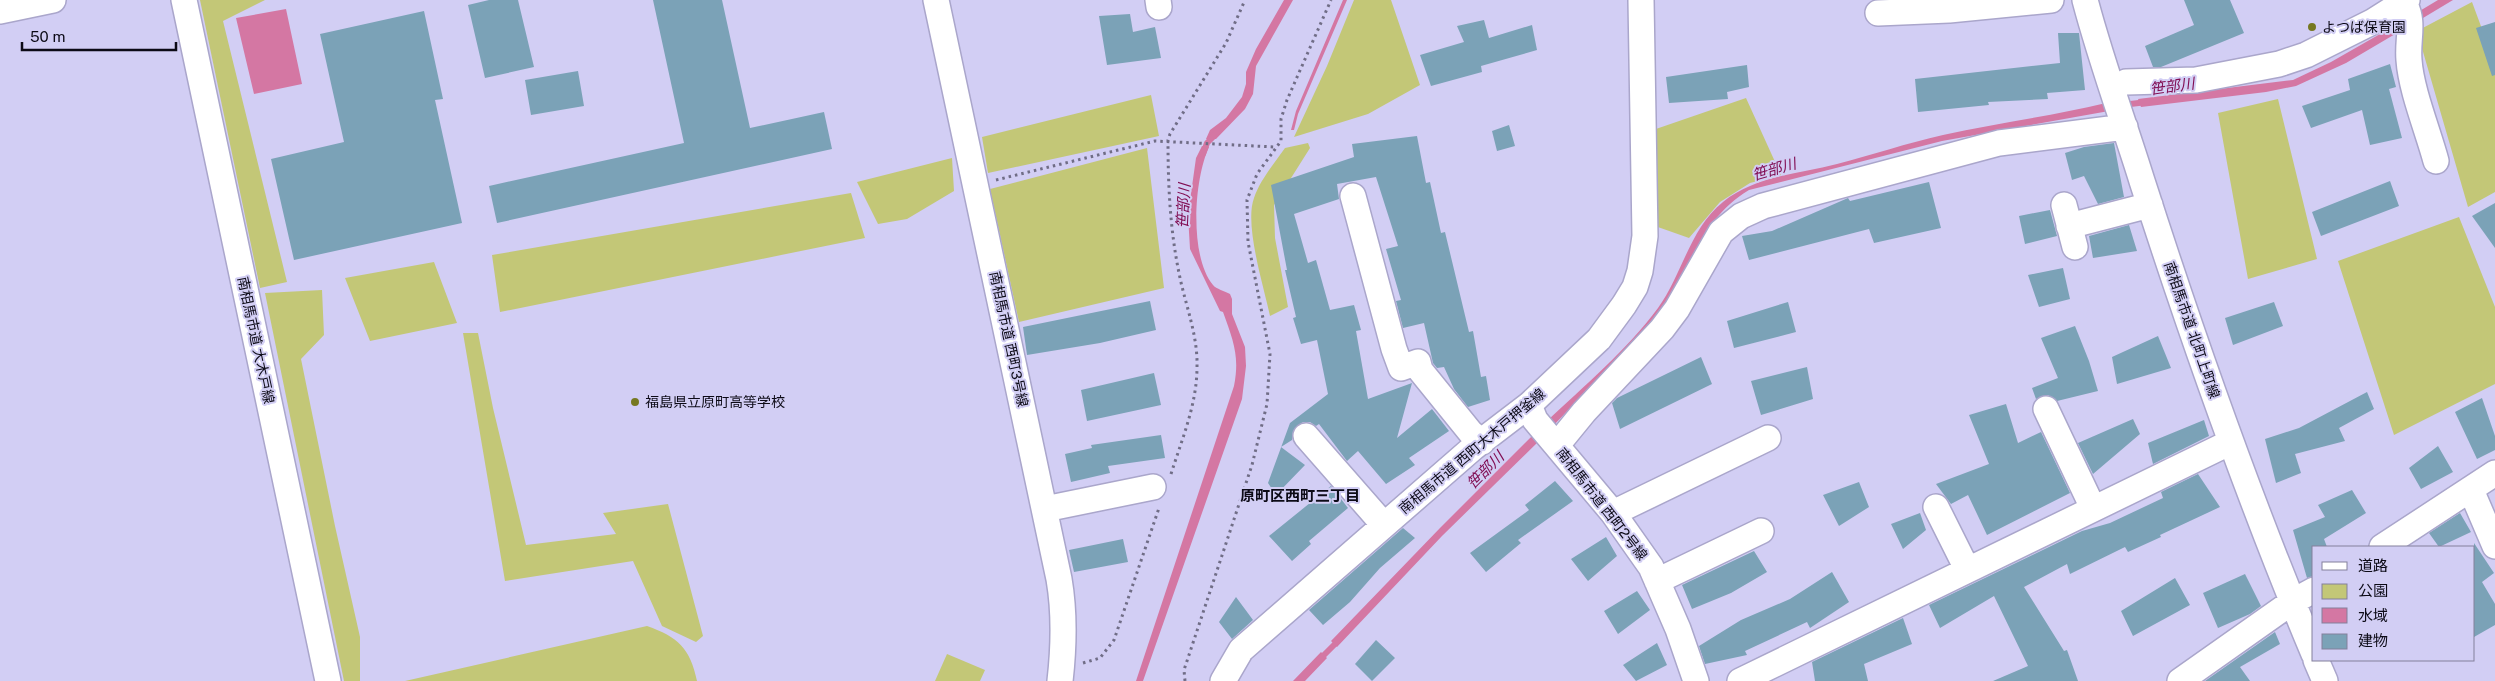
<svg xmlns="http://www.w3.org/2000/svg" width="2495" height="681" viewBox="0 0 2495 681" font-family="'Public Sans','Noto Sans JP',sans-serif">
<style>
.green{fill:#c3c777}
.water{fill:#d477a3}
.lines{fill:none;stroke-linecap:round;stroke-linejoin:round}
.stream{stroke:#d477a3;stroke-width:6}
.building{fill:#7ba2b7}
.minor-casing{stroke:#aaa6cb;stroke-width:28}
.path{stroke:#706d86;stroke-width:3;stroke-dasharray:2.5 4;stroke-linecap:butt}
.minor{stroke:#fff;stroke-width:25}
.poi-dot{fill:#767820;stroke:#d2cef4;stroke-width:2}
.labels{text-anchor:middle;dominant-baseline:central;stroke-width:4;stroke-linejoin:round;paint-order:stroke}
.poi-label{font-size:14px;fill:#0c0a16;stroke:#d2cef4;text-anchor:start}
.street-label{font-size:14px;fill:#0c0a16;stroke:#d2cef4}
.water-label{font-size:15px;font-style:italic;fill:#810d53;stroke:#d2cef4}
.neighbourhood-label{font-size:15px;font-weight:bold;fill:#0c0a16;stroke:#d2cef4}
</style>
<rect width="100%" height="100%" fill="#d2cef4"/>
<path class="green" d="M200,0h65l-42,21 64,261 -27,6z
M1354,0h37l29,85 -52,29 -74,23 33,-71z
M2472,2l23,62v128l-27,15 -51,-176z
M1151,95l8,41 -171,37 -6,-36z
M1746,98l35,77 -31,8 -30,19 -31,36 -34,-12 -2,-96z
M2278,99l39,160 -69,20 -30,-166z
M1308,143l2,5 -36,57 1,33 13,69 -18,9c-6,-29 -26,-91 -16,-118 6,-18 20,-34 31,-50z
M1147,148l17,140 -145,34 -29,-133z
M952,158l2,33 -47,28 -29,5 -21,-42z
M851,193l14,45 -365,74 -8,-57z
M2459,217l36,90v77l-101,51 -56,-174z
M434,262l23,61 -87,18 -25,-63z
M322,290l2,45 -23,24 34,167 25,111v44h-16l-79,-388z
M463,333h15l15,75 33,137 90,-11 -13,-21 65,-9 35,132 -7,6 -34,-16 -29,-65 -128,20z
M647,626c31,11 43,22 50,55h-292z
M947,654l38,16 -5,11h-45z"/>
<path class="water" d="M1284,0h9l-37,66 -3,28 -8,15 -29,30h-10l4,-9 16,-12 16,-21 4,-13v-12l10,-23z
M1343,0h4l-49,114 -4,16h-3l5,-19z
M2438,0h15l-35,21v-9z
M286,9l16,75 -48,10 -18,-76z
M2401,22l1,8 -56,33 -50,23 -30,6 -125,15 -3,-8 155,-19 38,-18z
M2106,103l3,8 -167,30 -193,49c-49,29 -56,78 -88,121 -32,42 -73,78 -109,116l-6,-5c38,-36 81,-72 112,-114 24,-33 32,-80 65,-106 32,-26 75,-28 114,-38 35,-9 70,-21 106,-29 54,-12 109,-19 163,-32z
M1202,146l7,1c-15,32 -20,109 4,138 3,4 12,6 17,9l2,5v15l13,33 1,19 -4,33 -99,282h-7l98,-295c6,-30 -1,-46 -11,-74l-3,-1 -30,-62 -2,-34 8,-57z
M1536,432l5,7 -99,97 -105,111 -6,-6 109,-113z
M1321,652l6,6 -22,23h-12z"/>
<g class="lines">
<path class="stream" d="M2122,105l25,-3
M1203,154l4,-11 9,-9
M1319,660l21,-21"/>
</g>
<path class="building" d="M489,0h29l16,67 -49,11 -17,-73z
M653,0h69l28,128 74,-16 8,37 -335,74 -8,-37 195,-43z
M2184,0h46l14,33 -83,34h-8l-8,-21 49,-21z
M424,11l19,88 -8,1 27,123 -168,37 -23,-101 73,-17 -24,-108z
M1130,14l3,18 22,-5 6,31 -54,7 -8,-49z
M1484,20l5,18 43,-13 5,25 -56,16 1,6 -51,14 -11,-31 44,-13 -7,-16z
M2495,22v53l-3,1 -16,-48z
M2058,33h21l6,57 -38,3 1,6 -60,3 1,3 -71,7 -3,-33 145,-16z
M2390,64l6,23 -7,2 13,49 -32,7 -8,-35 -51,18 -9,-22 48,-16 -2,-11z
M1747,65l2,22 -22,5 1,7 -59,4 -3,-26z
M578,71l6,35 -53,9 -6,-35z
M1509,125l6,21 -18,5 -5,-20z
M1417,136l9,47 4,-1 11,51 4,-1 24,100 4,-1 8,46 5,-1 4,24 -22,7 -14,-18 -10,-22 -7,1 -4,-5 -9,-40 -21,5 -7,-27 5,-1 -15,-51 12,-3 -22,-69 -39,7 2,15 -45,15 14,49 8,-3 14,50 24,-5 7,25 -5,1 12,68 44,-16 -15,55 35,-29 17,22 -40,27 6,7 -29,19 -28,-33 -11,10 -28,-37 -3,2 -6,-4h-7l-10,9 -1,9 -11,7 24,18 -29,30 -8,-12 22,-60 38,-29 -11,-54 -16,4 -8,-26 3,-1 -11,-47h2l-16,-85 83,-28 -2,-13z
M2114,143l10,54 -26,7 -14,-28 -12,4 -7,-27 19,-6z
M2390,181l9,25 -78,30 -9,-24z
M1929,182l12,46 -67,15 -5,-14 -120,31 -7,-24 30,-5 76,-33 2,3z
M2495,203v45l-23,-32z
M2050,210l7,26 -32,8 -6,-28z
M2129,225l8,26 -44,7 -4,-22z
M2063,268l7,31 -31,8 -11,-32z
M1150,301l6,29 -56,13 -73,12 -4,-28z
M1788,302l8,30 -62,16 -7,-27z
M2274,302l9,24 -50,19 -8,-27z
M2075,326l14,35 9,30 -41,10 -9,-6 -12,4 -4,-11 26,-10 -17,-40z
M2158,336l13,32 -54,16 -5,-27z
M1701,357l11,27 -92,45 -8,-26 5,-5z
M1807,367l6,32 -52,16 -10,-34z
M1154,373l7,32 -74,16 -6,-31z
M2367,392l7,17 -35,19 6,13 -50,13 6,19 -25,10 -11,-44 34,-11z
M2482,398l13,38v14l-18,9 -22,-47z
M2006,404l12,39 23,-11 29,61 -83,42 -19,-40 -17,9 -15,-20 53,-20 -20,-49z
M2133,419l7,15 -47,40 -15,-31z
M2204,420l5,16 -56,28 -5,-21z
M1161,435l4,23 -57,8 2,7 -39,9 -6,-28 27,-6 -1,-3z
M2438,446l15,26 -32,17 -12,-21z
M2198,474l22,33 -60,28 1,2 -33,15 -3,-5 -55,27 -3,-10 -43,23 40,64 3,-1 11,31h-85l35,-15 -34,-70 -54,32 -11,-23 153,-74 28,-8 53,-25 -2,-6z
M1555,481l18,20 -55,39 3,3 -35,29 -16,-19 59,-43 -4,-5z
M1859,482l10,25 -30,19 -16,-31z
M1331,486l17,22 -39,33 2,3 -19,17 -23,-25z
M2352,490l14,23 -42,26 3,8h-13v29l-7,2 -14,-48 32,-13 -7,-12z
M1920,513l6,17 -23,19 -12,-25z
M2460,513l11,19 -32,15 -10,-14z
M1403,528l12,10 -35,30 -30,34 -27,23 -14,-15z
M1606,537l11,19 -29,25 -17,-22z
M1123,539l5,23 -54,10 -5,-22z
M2474,543l20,30 -12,9 13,22v21l-21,12z
M1754,551l13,21 -36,21 -39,16 -10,-24z
M1832,572l17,30 -39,26 -3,-6 -62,29 2,4 -42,9 -6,-18 42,-26 49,-21z
M2245,574l16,32 -11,8 -32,14 -15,-35z
M2175,578l15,27 -57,31 -12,-25z
M1637,591l13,19 -32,24 -14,-23z
M1236,597l17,23 -21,19 -13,-17z
M1903,618l9,26 -48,20 4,17h-53l-3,-19z
M2275,632l5,12 -40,23 10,14h-45z
M1376,640l19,18 -23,23 -17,-17z
M1657,643l10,22 -31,16 -13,-16z"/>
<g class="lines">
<defs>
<path id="minor" d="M184,0l144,681
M936,0l123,579c6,35 5,67 1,102
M1158,0l1,7
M2085,0c16,61 38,120 57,181 51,159 107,318 172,473
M2404,3c11,19 3,36 5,57 2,30 19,71 27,101
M0,11l53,-11
M1878,13l71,-3 102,-10
M2126,82l70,-2 83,-16 27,-9 66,-33 35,-22
M1353,196l41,153 7,19 17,-6 2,8 51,63 11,9
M2064,205l11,42
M2069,226l81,-21
M1529,405l6,15 78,93 38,54 27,62 18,52
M2046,409l47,99
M1306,436l78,89
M1557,445l27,-33 78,-83 15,-20 44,-77 20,-16 22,-10 236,-63 126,-16
M2471,490l24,56
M1936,507l31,62
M1045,509l108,-22
M1613,513l155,-75
M2382,547l113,-74
M1657,581l104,-50
M2316,660l9,21
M1223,681l18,-31 233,-203 55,-42 70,-66 25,-34 11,-18 5,-16 5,-35 -4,-236
M1740,681l491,-239
M2180,681l112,-79 22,-12"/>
</defs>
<use href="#minor" class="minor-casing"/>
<path class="path" d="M996,180l159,-39 120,6
M1171,474c11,-35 26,-70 26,-107 1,-32 -12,-63 -18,-94 -9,-44 -11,-88 -11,-133l2,-6 56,-91 19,-43
M1083,663l17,-5 14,-18 45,-132
M1185,681l-1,-11 68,-205 15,-61 3,-50 -22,-112 -1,-42 10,-26 24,-33v-22l6,-19 44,-100"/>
<use href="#minor" class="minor"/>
</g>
<g class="poi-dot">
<circle cx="2312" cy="27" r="5"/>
<circle cx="635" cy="402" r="5"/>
</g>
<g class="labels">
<g class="poi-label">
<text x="2322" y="27">よつば保育園</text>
<text x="645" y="402">福島県立原町高等学校</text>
</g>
<g class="street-label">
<text transform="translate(2192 330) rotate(71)">南相馬市道 北町上町線</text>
<text transform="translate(1009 339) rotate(78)">南相馬市道 西町3号線</text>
<text transform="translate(256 340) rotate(78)">南相馬市道 大木戸線</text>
<text transform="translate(1472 451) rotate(-40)">南相馬市道 西町大木戸押釜線</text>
<text transform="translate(1602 504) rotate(52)">南相馬市道 西町2号線</text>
</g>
<g class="water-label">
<text transform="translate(2172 86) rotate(-8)">笹部川</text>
<text transform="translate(1774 169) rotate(-16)">笹部川</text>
<text transform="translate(1183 206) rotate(-87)">笹部川</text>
<text transform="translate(1485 470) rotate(-45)">笹部川</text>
</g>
<g class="neighbourhood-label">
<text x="1300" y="495">原町区西町三丁目</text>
</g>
</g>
<rect x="2312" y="546" width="162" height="115" fill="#d2cef4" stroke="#83809b"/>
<rect x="2322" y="562" width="25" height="8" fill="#ffffff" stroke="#83809b"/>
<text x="2358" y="571" font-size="15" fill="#0c0a16">道路</text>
<rect x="2322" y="584" width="25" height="15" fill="#c3c777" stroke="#83809b"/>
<text x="2358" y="596" font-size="15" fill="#0c0a16">公園</text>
<rect x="2322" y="608" width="25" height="15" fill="#d477a3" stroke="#83809b"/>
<text x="2358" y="621" font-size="15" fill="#0c0a16">水域</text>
<rect x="2322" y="634" width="25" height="15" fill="#7ba2b7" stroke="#83809b"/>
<text x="2358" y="646" font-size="15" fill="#0c0a16">建物</text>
<path d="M22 42v8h154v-8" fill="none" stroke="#0c0a16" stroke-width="2.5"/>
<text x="30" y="42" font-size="15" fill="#0c0a16" stroke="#d2cef4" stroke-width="4" paint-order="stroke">50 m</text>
</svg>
